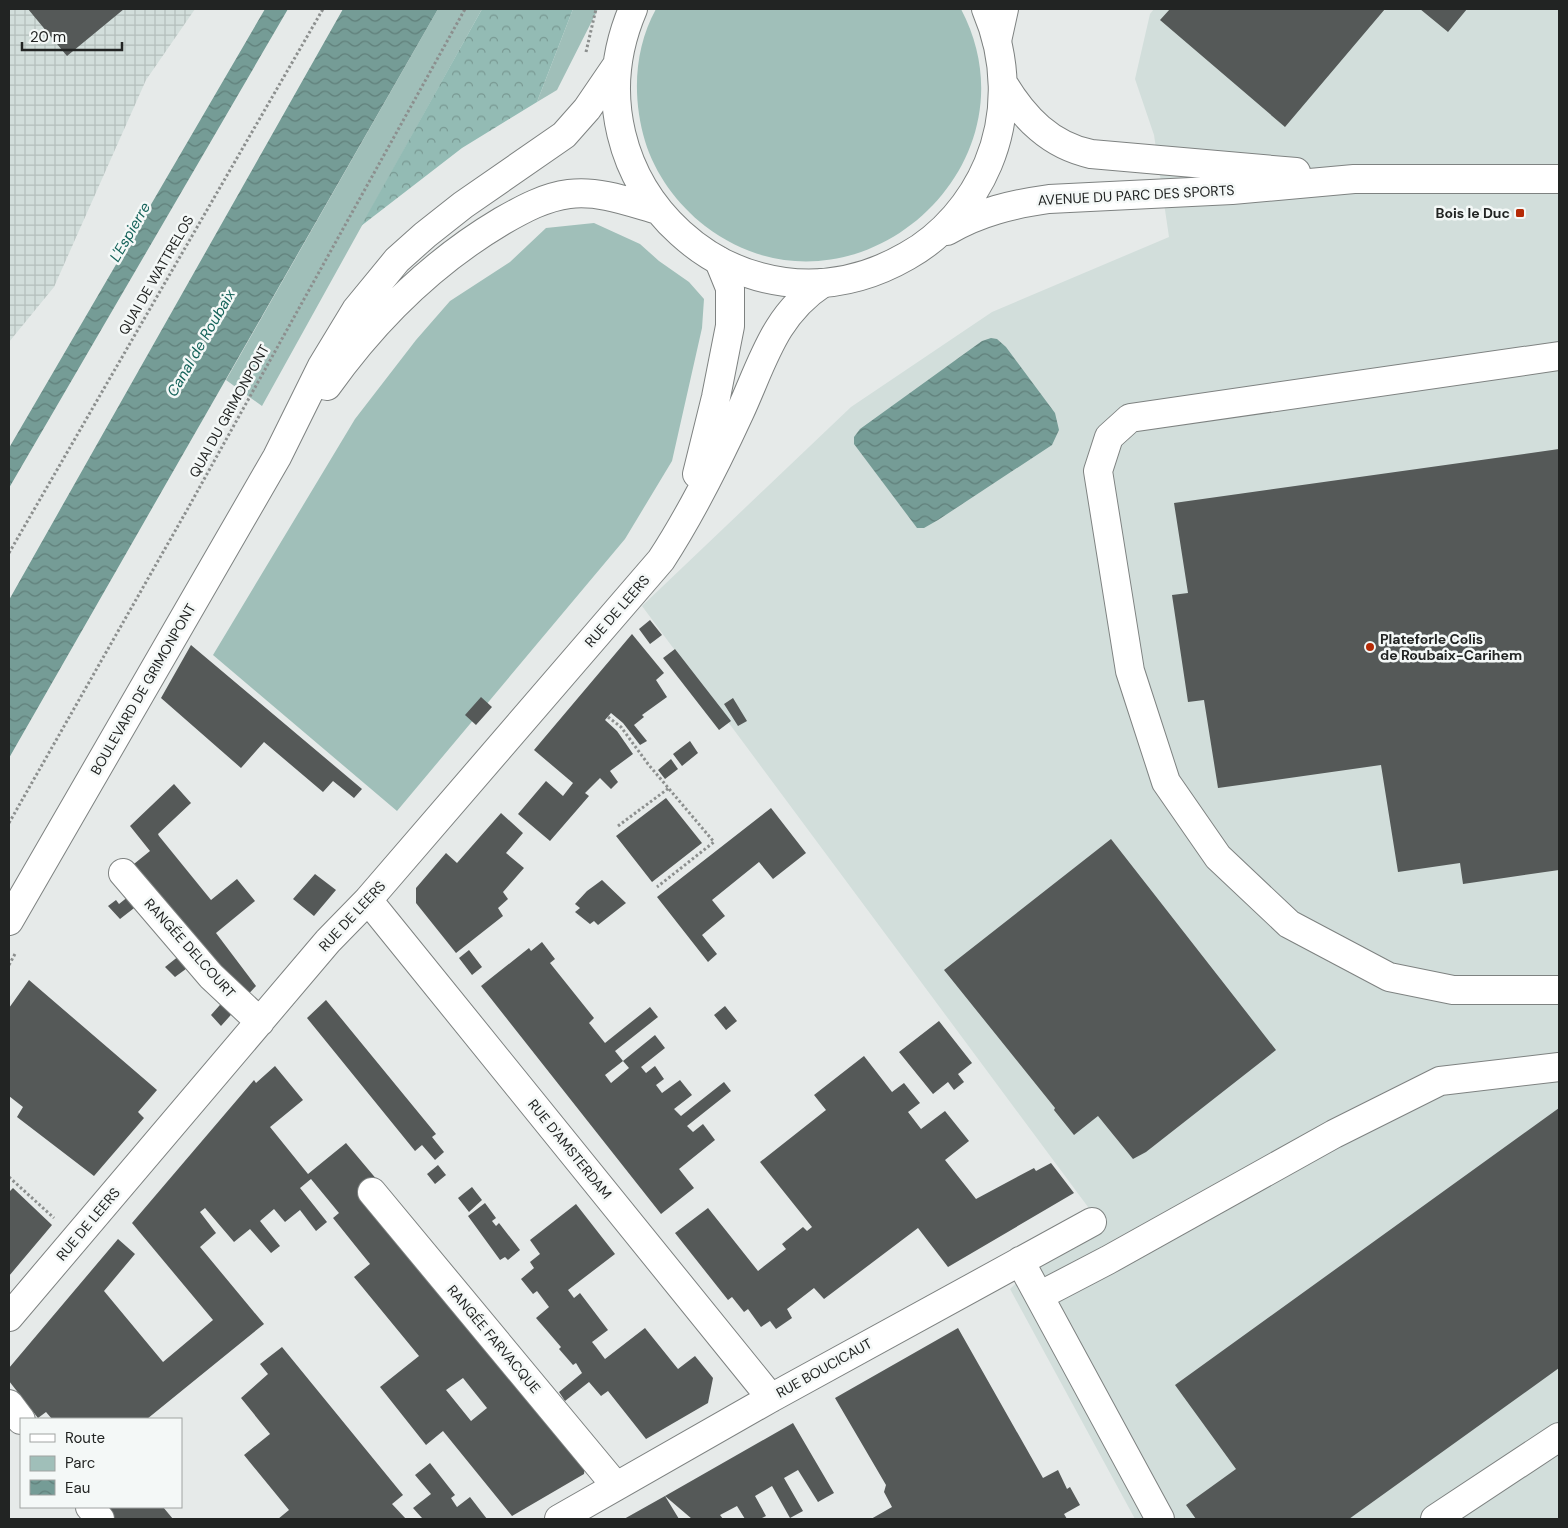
<svg xmlns="http://www.w3.org/2000/svg" width="1568" height="1528" viewBox="0 0 1568 1528" font-family="'DM Sans',sans-serif">
<style>
.built{fill:#d2dedb}
.industrial{fill:url(#industrial-grid)}
.green{fill:#a0bfb9}
.forest{fill:url(#forest-crowns)}
.water{fill:url(#water-waves)}
.building{fill:#555958;fill-rule:evenodd}
.lines{fill:none;stroke-linecap:round;stroke-linejoin:round}
.minor-casing{stroke:#7e8281;stroke-width:30}
.major-casing{stroke:#7e8281;stroke-width:30}
.path{stroke:#8c8f8e;stroke-width:3;stroke-dasharray:2.5 2.5;stroke-linecap:butt}
.minor{stroke:#fff;stroke-width:28}
.major{stroke:#fff;stroke-width:28}
.poi-dot{fill:#b52a06;stroke:#f4f8f7;stroke-width:2}
.labels{text-anchor:middle;dominant-baseline:central;stroke-width:5;stroke-linejoin:round;paint-order:stroke}
.street-label{font-size:14px;fill:#222423;stroke:#f4f8f7}
.poi-label{font-size:14px;font-weight:bold;fill:#222423;stroke:#f4f8f7;text-anchor:end}
.water-label{font-size:15px;font-style:italic;fill:#15635a;stroke:#f4f8f7}
</style>
<defs>
<pattern id="industrial-grid" width="8" height="8" patternUnits="userSpaceOnUse" patternTransform="scale(1.25)"><rect width="8" height="8" fill="#d2dedb"/><path d="M0 4h8M4 0v8" fill="none" stroke="#b4bebc"/></pattern>
<pattern id="forest-crowns" width="20" height="18" patternUnits="userSpaceOnUse" patternTransform="scale(1.25)"><rect width="20" height="18" fill="#93bbb4"/><path d="M2 6a3 3 0 1 1 6 0M12 15a3 3 0 1 1 6 0" fill="none" stroke="#789892"/></pattern>
<pattern id="water-waves" width="16" height="10" patternUnits="userSpaceOnUse" patternTransform="scale(1.25)"><rect width="16" height="10" fill="#759c96"/><path d="M0 5q4-4 8 0t8 0" fill="none" stroke="#607f7a"/></pattern>
</defs>
<rect width="100%" height="100%" fill="#e6eae9"/>
<path class="built" d="M1154,9h405v1510h-424l-125,-230 81,-78 -449,-605 209,-199 141,-95 177,-75 -15,-102 -19,-56 15,-65z"/>
<path class="industrial" d="M9,9h186l-49,71 -92,207 -45,55z"/>
<path class="green" d="M438,9h44l-220,397 -36,-26z
M573,9h25l-41,81 -20,12z
M656,9h305c84,160 -112,327 -256,217 -28,-22 -50,-52 -60,-85 -13,-44 -11,-92 11,-132z
M594,223l46,21 19,17 30,21 15,17 -2,29 -30,133 -47,78 -228,272 -184,-156 142,-236 61,-79 34,-39 60,-39 36,-34z"/>
<path class="forest" d="M482,9h91l-36,93 -75,46 -101,78z"/>
<path class="water" d="M265,9h23l-279,479v-40z
M343,9h95l-429,749v-158z
M991,338l6,1 9,8 49,66 4,17 -7,15 -114,75 -14,8h-7l-63,-84v-7l6,-8 122,-88z"/>
<path class="building" d="M28,9h96l-57,47z
M1170,9h215l-100,118 -125,-107z
M1420,9h47l-19,23z
M1559,449v421l-96,14 -3,-21 -62,9 -17,-107 -163,23 -14,-88 -16,2 -16,-107 16,-2 -14,-90z
M650,620l12,15 -12,9 -11,-15z
M632,634l32,39 -8,7 11,17 -25,18 2,2 -10,8 13,16 -7,4 -17,-22 -12,-10 -6,7 12,11 16,23 -23,17 8,11 -7,7 -11,-11 -15,15 4,3 -39,45 -32,-27 28,-33 17,15 10,-13 -39,-33z
M191,645l171,144 -8,9 -21,-17 -10,11 -59,-50 -23,26 -80,-70z
M675,649l56,72 -12,9 -56,-72z
M481,697l11,10 -16,18 -11,-10z
M733,698l14,23 -9,5 -14,-22z
M690,741l8,12 -16,13 -9,-12z
M671,759l7,10 -13,10 -7,-9z
M174,784l17,19 -33,31 1,2 52,64 26,-21 18,22 -39,32 40,53 -13,14 -114,-132 21,-17 -20,-25z
M666,798l36,45 -50,39 -36,-46z
M771,808l35,45 -33,26 -14,-17 -47,38 13,16 -23,19 15,19 -9,8 -51,-65z
M501,813l22,20 -17,20 18,15 -21,24 5,7 -10,9 5,8 -47,37 -40,-50v-15l30,-35 11,10z
M1111,839l165,211 -130,102 -13,7 -35,-43 -24,19 -20,-25 1,-2 -111,-138z
M315,874l21,16 -22,26 -21,-17z
M602,880l24,23 -28,22 -4,-4 -4,3 -15,-12 5,-4 -5,-4 12,-13z
M129,896l9,9 -18,14 -12,-13 8,-6 3,4z
M542,942l13,17 -5,4 44,55 -5,5 16,20 45,-36 8,10 -43,34 8,10 32,-26 10,13 -24,19 5,6 9,-7 9,13 -8,6 6,8 18,-13 12,15 -18,14 7,7 43,-34 7,9 -44,35 6,6 10,-8 12,16 -36,29 15,19 -33,26 -180,-228 48,-38 2,3zM623,1061l6,7 -18,15 -6,-8z
M469,950l13,17 -10,8 -13,-17z
M184,952l10,11 -19,14 -10,-10z
M29,980l128,110 -19,22 6,6 -50,58 -77,-59 6,-10 -14,-11v-88z
M227,997l11,10 -17,19 -10,-11z
M326,1000l110,134 -4,3 12,15 -9,8 -13,-15 -7,6 -108,-133z
M725,1006l12,15 -11,9 -12,-15z
M939,1021l33,42 -14,11 6,8 -10,8 -6,-8 -15,12 -34,-42z
M864,1056l28,36 12,-9 16,20 -12,9 13,17 24,-18 24,30 -24,19 31,39 58,-31 2,3 15,-8 23,30 -126,74 -30,-39 -94,71 -10,-11 -27,21 5,9 -16,11 -6,-8 -9,6 -13,-18 -4,3 -12,-15 -4,3 -53,-67 33,-25 50,63 28,-22 -4,-5 21,-17 4,4 5,-4 -52,-65 66,-52 -12,-15z
M275,1066l28,34 -33,27 38,47 38,-31 32,38 207,283 -1,10 -72,42 -69,-85 -17,14 -46,-58 39,-31 -65,-79 16,-13 -37,-46 6,-5 -28,-34 -11,9 27,34 -11,9 -16,-21 -15,12 -11,-13 -14,12 20,25 -9,7 -21,-24 -16,13 -29,-34 -5,4 16,21 -16,14 64,77 -117,95h-95l-6,-7 -8,6 -29,-37v-13l109,-129 17,15 -31,37 59,71 50,-42 -81,-97 122,-143 2,3zM463,1378l24,30 -16,13 -25,-31z
M1559,1108v260l-210,151h-153l-10,-14 50,-36 -61,-84z
M438,1165l8,10 -11,9 -8,-10z
M472,1187l10,13 -13,12 -11,-14z
M13,1188l39,37 -43,51v-84z
M485,1203l11,15 -4,3 4,5 3,-3 21,27 -12,10 -3,-3 -5,3 -32,-44z
M576,1204l39,50 -47,36 6,8 6,-5 28,37 -16,12 4,5 9,12 40,-31 33,41 17,-13 18,22 -5,25 -62,36 -38,-48 -7,5 -12,-14 -24,19 -6,-9 23,-19 -6,-10 -3,2 -14,-16 2,-2 -25,-29 13,-11 -12,-16 -4,3 -12,-15 13,-11 -4,-6 10,-8 -10,-14z
M958,1328l85,150 15,-8 9,19 3,-2 10,18 -16,9 3,5h-196l21,-12 -8,-15 2,-7 -51,-87z
M282,1347l121,148 -11,9 14,15h-128l11,-9 -45,-55 26,-21 -29,-36 27,-24 -8,-10z
M793,1423l41,70 -16,9 -20,-32 -14,8 19,33 -13,7 -18,-32 -17,10 11,20 -6,3h-15l-8,-13 -17,9 3,4h-31l-27,-23z
M430,1463l25,32 -4,3 6,9 13,-10 17,22h-67l2,-1 -9,-10 18,-14 -16,-19z
M665,1496l14,23h-55z
M96,1507h67l10,12h-67z"/>
<g class="lines">
<defs>
<path id="minor" d="M997,41l7,-32
M1559,356l-429,62 -21,19 -11,34 32,200 36,111 52,75 71,67 100,53 64,13h106
M697,474l19,-77 14,-71v-38l-11,-27
M123,873l88,103 49,46
M368,900l403,498
M372,1192l244,294
M1020,1261l140,258
M1039,1296l69,-36 226,-126 106,-53 119,-14
M9,1317l319,-376 40,-41 293,-340c30,-46 56,-98 79,-148 23,-50 34,-97 83,-129
M9,1404l12,16
M90,1507l10,12
M559,1519l212,-121 321,-176
M1435,1519l124,-82"/>
<path id="major" d="M633,9c-74,173 109,342 274,247 36,-20 65,-54 81,-92 21,-50 19,-106 -2,-155
M1003,83c21,35 47,62 88,71l205,18
M947,231c32,-19 66,-27 102,-32l183,-9 122,-11h205
M327,386c47,-66 106,-124 175,-165 21,-12 43,-24 67,-27 30,-4 61,8 89,16
M9,921l268,-464 45,-91 34,-56 41,-50 28,-25 38,-30 101,-70 23,-26 30,-44"/>
</defs>
<use href="#minor" class="minor-casing"/>
<use href="#major" class="major-casing"/>
<path class="path" d="M586,52l10,-43
M9,553l314,-544
M608,717l13,10 27,37 66,78 -57,45
M9,823l178,-313 278,-501
M618,826l51,-38
M9,965l7,-13
M9,1177l45,41"/>
<use href="#minor" class="minor"/>
<use href="#major" class="major"/>
</g>
<g class="poi-dot">
<rect x="1515" y="208" width="10" height="10" rx="2.5"/>
<circle cx="1370" cy="647" r="5"/>
</g>
<g class="labels">
<g class="street-label">
<text transform="translate(1136 195) rotate(-3)">AVENUE DU PARC DES SPORTS</text>
<text transform="translate(156 275) rotate(-60)">QUAI DE WATTRELOS</text>
<text transform="translate(229 411) rotate(-61)">QUAI DU GRIMONPONT</text>
<text transform="translate(617 611) rotate(-49)">RUE DE LEERS</text>
<text transform="translate(143 689) rotate(-60)">BOULEVARD DE GRIMONPONT</text>
<text transform="translate(352 916) rotate(-47)">RUE DE LEERS</text>
<text transform="translate(190 948) rotate(48)">RANGÉE DELCOURT</text>
<text transform="translate(570 1149) rotate(51)">RUE D'AMSTERDAM</text>
<text transform="translate(88 1224) rotate(-50)">RUE DE LEERS</text>
<text transform="translate(494 1339) rotate(50)">RANGÉE FARVACQUE</text>
<text transform="translate(824 1368) rotate(-29)">RUE BOUCICAUT</text>
</g>
<g class="poi-label">
<text x="1510" y="213">Bois le Duc</text>
<text x="1380" y="639" text-anchor="start">Plateforle Colis<tspan x="1380" dy="16">de Roubaix-Carihem</tspan></text>
</g>
<g class="water-label">
<text transform="translate(130 232) rotate(-60)">L'Espierre</text>
<text transform="translate(201 343) rotate(-60)">Canal de Roubaix</text>
</g>
</g>
<rect width="1568" height="1528" fill="none" stroke="#222423" stroke-width="20"/>
<rect x="20" y="1418" width="162" height="90" fill="#f4f8f7" stroke="#a0a3a2"/>
<rect x="30" y="1434" width="25" height="8" fill="#ffffff" stroke="#a0a3a2"/>
<text x="65" y="1443" font-size="15" fill="#222423">Route</text>
<rect x="30" y="1456" width="25" height="15" fill="#a0bfb9" stroke="#a0a3a2"/>
<text x="65" y="1468" font-size="15" fill="#222423">Parc</text>
<rect x="30" y="1480" width="25" height="15" fill="url(#water-waves)" stroke="#a0a3a2"/>
<text x="65" y="1493" font-size="15" fill="#222423">Eau</text>
<path d="M22 42v8h100v-8" fill="none" stroke="#222423" stroke-width="2.5"/>
<text x="30" y="42" font-size="15" fill="#222423" stroke="#f4f8f7" stroke-width="4" paint-order="stroke">20 m</text>
</svg>
